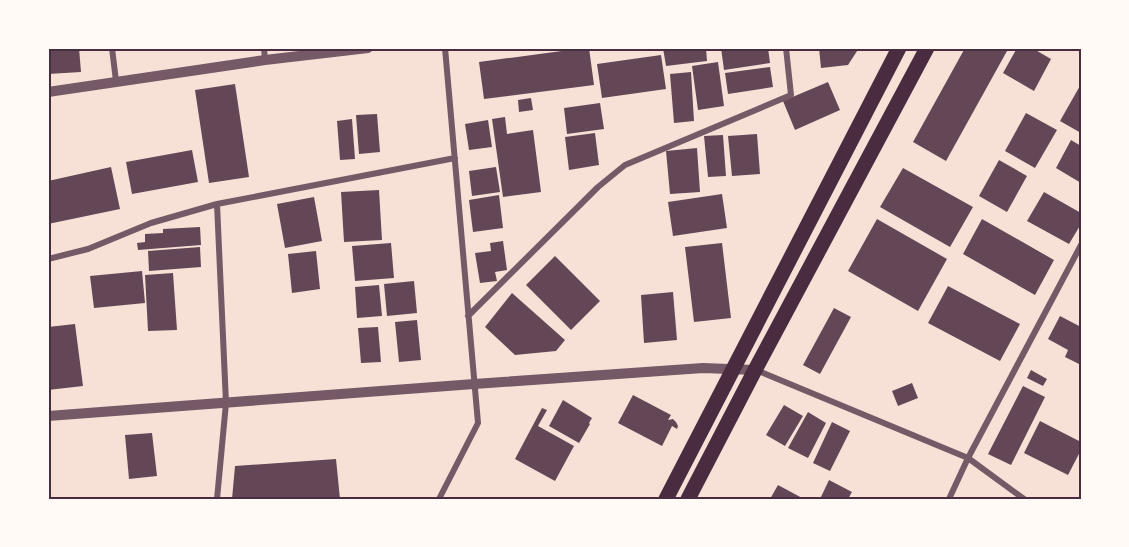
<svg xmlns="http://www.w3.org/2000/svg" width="1129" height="547" viewBox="0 0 1129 547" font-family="Spectral,serif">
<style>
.building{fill:#644757}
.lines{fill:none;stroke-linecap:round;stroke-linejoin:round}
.minor{stroke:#755966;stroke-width:6}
.tertiary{stroke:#755966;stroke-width:10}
.primary{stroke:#4a2c40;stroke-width:15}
.neatline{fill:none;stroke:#4a2c40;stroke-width:2}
</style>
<rect width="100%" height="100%" fill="#f7e1d7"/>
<path class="building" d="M48,48h31l2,24 -33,2z
M584,48h5l5,37 -110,14 -5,-37z
M663,48h43l1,13 -41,5z
M721,48h47l2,15 -46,7z
M819,48h40l-11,17 -27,3z
M965,48h36l6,3 -61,110 -33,-19z
M1017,48h15l19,11 -17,32 -31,-18z
M661,55l5,34 -64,9 -5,-34z
M718,62l6,44 -26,4 -6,-44z
M770,67l3,20 -45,7 -3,-21z
M691,72l3,49 -20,2 -4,-49z
M828,82l12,28 -45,20 -12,-29z
M235,84l14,93 -40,6 -14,-93z
M1081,84v49l-21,-12z
M531,98l2,12 -14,2 -1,-12z
M600,103l4,26 -37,5 -3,-26z
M1026,113l31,17 -22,38 -30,-17z
M377,114l3,38 -21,2 -3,-39z
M505,117l2,17 26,-4 8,62 -38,5 -11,-78z
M352,119l3,40 -15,1 -3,-39z
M488,120l4,27 -23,3 -4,-26z
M595,133l4,32 -30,5 -4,-33z
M757,134l3,40 -28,2 -4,-40z
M723,135l3,41 -18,1 -4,-41z
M1071,140l10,6v37l-25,-15z
M697,148l3,44 -30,2 -4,-43z
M192,150l6,32 -66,12 -6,-32z
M999,160l28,16 -20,36 -28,-16z
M111,167l9,42 -72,15v-43z
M496,167l4,25 -28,4 -3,-25z
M903,168l70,39 -23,40 -70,-40z
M379,190l3,50 -38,2 -3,-50z
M1044,192l37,21v11l-12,20 -42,-23z
M722,194l5,34 -54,8 -5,-34z
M499,195l4,33 -30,4 -4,-32z
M314,197l8,44 -37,7 -8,-44z
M877,219l70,40 -29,52 -70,-40z
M982,219l72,41 -19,35 -72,-41z
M200,227l1,18 -63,5 -1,-7 8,-1v-8l18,-1v-4z
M503,241l4,29 -12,2 2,9 -17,2 -5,-30 16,-2 -1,-8z
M391,243l3,35 -39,3 -3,-35z
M722,243l9,75 -37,4 -9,-75z
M200,247l1,20 -52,4 -1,-20z
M316,251l4,38 -28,4 -4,-39z
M555,256l45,45 -29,29 -45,-45z
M142,271l3,32 -51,5 -4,-32z
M173,273l4,57 -29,1 -3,-56z
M414,281l3,32 -30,3 -3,-32z
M379,285l3,31 -25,2 -2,-31z
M948,286l72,38 -20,37 -72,-38z
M673,292l4,48 -33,3 -3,-48z
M512,293l53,47 -9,11 -41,4 -30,-28z
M834,308l17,9 -31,57 -17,-9z
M1060,316l21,11v38l-16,-8 3,-7 -20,-11z
M417,320l4,40 -22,2 -4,-40z
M75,324l8,62 -35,4v-63z
M378,327l3,35 -20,1 -3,-35z
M1031,370l16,9 -4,7 -16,-8z
M912,383l6,15 -20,8 -6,-15z
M1023,386l22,11 -34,68 -23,-11z
M633,395l38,20 -3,5 5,-1 3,3 2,4 -1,3 -5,-3 -10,20 -44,-23z
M563,400l29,18 -3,5 1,1 -11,19 -30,-17z
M784,405l19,11 -18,30 -19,-11z
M542,408l5,2 -9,16 36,20 -19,35 -40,-22z
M808,412l18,11 -18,35 -20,-10z
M1040,421l41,21v8l-13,25 -44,-22z
M832,422l18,9 -20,40 -17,-8z
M152,433l5,43 -28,3 -4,-44z
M336,459l4,40h-108l3,-33z
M829,480l23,12 -4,7h-28z
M778,485l26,14h-34z"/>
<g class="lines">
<path class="minor" d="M112,48l4,33
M264,48l1,12
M217,204l9,199 -9,96
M48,259l40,-10 63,-26 66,-19 238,-46
M468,316l130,-129 27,-22 166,-70 -5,-47
M756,370l212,88 56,41
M439,499l39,-76 -33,-375
M949,499l19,-41 113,-213"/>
<path class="tertiary" d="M48,92l217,-32 103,-12
M48,416l426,-32 229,-16 52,2"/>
<path class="primary" d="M666,499l233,-451
M688,499l67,-129 172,-322"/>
</g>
<rect width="1129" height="547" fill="none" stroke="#fffaf5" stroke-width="99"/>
<rect x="50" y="50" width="1030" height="448" class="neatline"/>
</svg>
